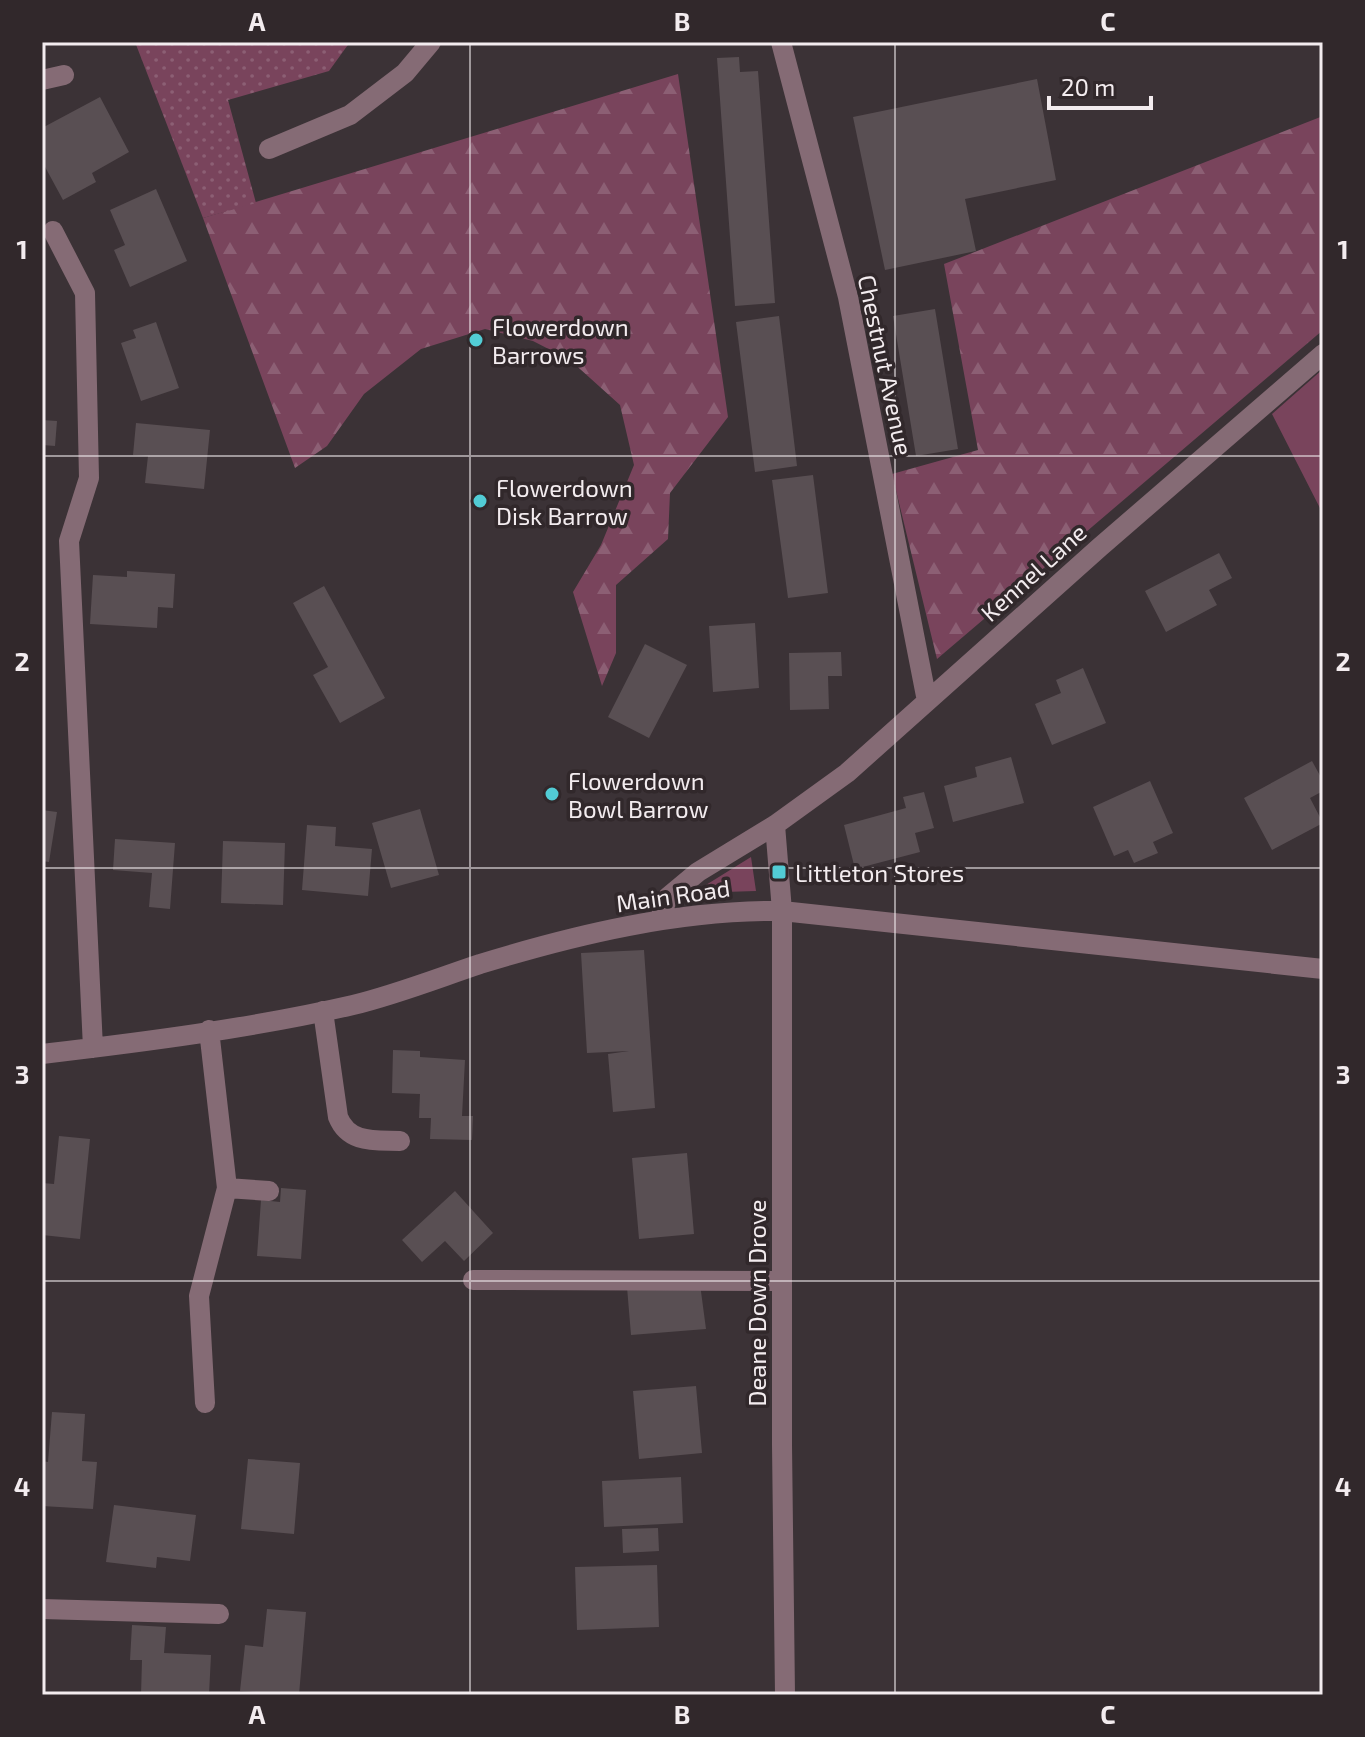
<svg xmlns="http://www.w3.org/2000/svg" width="1365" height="1737" viewBox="0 0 1365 1737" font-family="'Exo 2',sans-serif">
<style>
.grass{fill:#79445c}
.forest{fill:url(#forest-firs)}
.park{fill:url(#park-dots)}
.building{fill:#594f53}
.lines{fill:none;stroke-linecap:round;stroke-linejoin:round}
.minor{stroke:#856b75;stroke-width:20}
.grid{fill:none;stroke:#f3ecef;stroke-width:2;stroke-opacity:0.55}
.poi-dot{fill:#52ccd5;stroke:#31282b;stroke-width:3}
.labels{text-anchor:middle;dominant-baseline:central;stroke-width:7;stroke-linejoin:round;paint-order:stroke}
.poi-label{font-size:24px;fill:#f3ecef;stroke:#31282b;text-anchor:start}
.street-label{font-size:24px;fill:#f3ecef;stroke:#31282b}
.neatline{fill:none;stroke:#f3ecef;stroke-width:3}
.grid-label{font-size:26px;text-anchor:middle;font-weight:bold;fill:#f3ecef}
</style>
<defs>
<pattern id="forest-firs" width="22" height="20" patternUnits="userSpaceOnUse" patternTransform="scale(2)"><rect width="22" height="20" fill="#79445c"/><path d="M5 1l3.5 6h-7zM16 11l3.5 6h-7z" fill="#8c5f74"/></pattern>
<pattern id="park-dots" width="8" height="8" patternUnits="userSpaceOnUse" patternTransform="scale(2)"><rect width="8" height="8" fill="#79445c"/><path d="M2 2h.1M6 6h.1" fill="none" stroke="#8c5f74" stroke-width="1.8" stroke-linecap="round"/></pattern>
</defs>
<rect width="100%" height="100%" fill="#3b3236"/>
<path class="grass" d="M1323,369v145l-51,-100z
M751,857l5,34 -63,2z"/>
<path class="forest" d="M678,74l50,343 -58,76 -2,46 -52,46v68l-14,33 -29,-94 28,-47 33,-80 -14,-60 -50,-45 -37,-19 -48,-12 -64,20 -57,45 -37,52 -32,22 -92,-250z
M1323,116v214l-386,329 -45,-185 86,-24 -34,-186z"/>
<path class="park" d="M135,42h215l-21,29 -101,29 28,103 -53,15z"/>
<path class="building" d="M739,57l1,15 18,-1 17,232 -40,3 -18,-248z
M1037,79l19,101 -91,19 11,52 -91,19 -32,-153z
M100,97l29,55 -37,21 4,9 -33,18 -19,-35 -2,1v-38z
M156,189l31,72 -57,26 -16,-37 11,-5 -15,-35z
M935,309l23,140 -42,7 -23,-140z
M779,316l18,150 -42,6 -19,-150z
M156,322l23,66 -38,13 -20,-58 15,-5 -3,-8z
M42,420l15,1 -2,25 -13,-1z
M136,423l74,7 -6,59 -59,-6 3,-27 -15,-1z
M813,475l15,118 -40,5 -16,-118z
M1219,553l13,25 -23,12 8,15 -51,27 -21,-41z
M127,571l48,3 -2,34 -15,-1 -1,21 -67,-4 3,-49 34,2z
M324,586l61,112 -45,25 -27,-48 15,-8 -35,-64z
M755,623l4,65 -46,4 -4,-66z
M645,644l42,21 -38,73 -41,-21z
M841,652l1,24h-14l1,33 -39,1 -1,-57z
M1083,668l23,55 -54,22 -17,-41 26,-11 -5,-13z
M1011,757l13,46 -71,19 -9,-36 33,-9 -2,-10z
M1312,761l11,20v10l-13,7 13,25 -51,27 -28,-52z
M1150,781l23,52 -20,9 5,11 -24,10 -6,-13 -14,6 -21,-49z
M924,792l10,36 -19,5 5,19 -65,17 -11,-44 62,-17 -3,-11z
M420,809l19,66 -48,13 -19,-65z
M42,810l15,2 -8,50 -7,-1z
M307,825l29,2 -1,19 37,3 -4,47 -66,-6z
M115,839l60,4 -5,66 -21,-2 3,-34 -39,-3z
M223,841l62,2 -2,62 -62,-2z
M644,950l11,158 -42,4 -5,-58 21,-3 -42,2 -6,-100z
M393,1050l27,1v6l45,3 -3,56h11l-1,24 -42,-1 1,-21h-12l1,-24 -28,-1z
M59,1136l31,3 -10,100 -38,-4v-52l12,1z
M687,1153l7,81 -55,5 -7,-81z
M281,1188l25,2 -5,69 -44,-3 4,-56 19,2z
M455,1191l38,42 -29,28 -19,-20 -23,21 -20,-22z
M700,1284l6,45 -75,6 -4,-48z
M696,1386l6,67 -63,6 -6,-68z
M52,1412l33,2 -3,47 15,1 -4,47 -51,-3v-45l6,1z
M248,1459l52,4 -6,71 -53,-5z
M681,1477l2,46 -79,4 -2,-46z
M114,1505l82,10 -6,46 -33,-4 -1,11 -50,-6z
M658,1528l1,23 -36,2 -1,-24z
M657,1565l2,62 -82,3 -2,-63z
M267,1609l39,3 -7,83 -59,-4 5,-46 18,2z
M132,1625l34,2 -2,26 47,2 -2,40h-68l1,-35h-12z"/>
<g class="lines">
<path class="minor" d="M781,42l67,255 79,404
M42,80l22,-5
M269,149l81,-34 55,-42 26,-31
M53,231l32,62 4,185 -20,63 24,507
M775,825l7,86v534l3,250
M660,918l8,-21 30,-25 77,-47 72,-52 253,-226 223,-193
M323,1011l15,106c11,27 37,23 62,24
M42,1054c102,-12 211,-26 311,-49 42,-10 85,-27 127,-41 98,-30 199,-54 302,-53l541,58
M227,1188l42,3
M473,1280l309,1
M205,1403l-6,-107 28,-108 -18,-158
M42,1609l177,5"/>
</g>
<path class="grid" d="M470,42v1653M895,42v1653M42,456h1281M42,868h1281M42,1281h1281"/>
<g class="poi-dot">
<circle cx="476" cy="340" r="8"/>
<circle cx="480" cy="501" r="8"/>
<circle cx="552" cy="794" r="8"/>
<rect x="771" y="864" width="16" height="16" rx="4"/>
</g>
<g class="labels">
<g class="poi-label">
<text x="492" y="326">Flowerdown<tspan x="492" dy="28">Barrows</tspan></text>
<text x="496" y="487">Flowerdown<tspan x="496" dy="28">Disk Barrow</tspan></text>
<text x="568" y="780">Flowerdown<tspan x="568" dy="28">Bowl Barrow</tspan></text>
<text x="795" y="872">Littleton Stores</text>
</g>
<g class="street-label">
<text transform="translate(886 365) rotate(78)">Chestnut Avenue</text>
<text transform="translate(1033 572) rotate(-42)">Kennel Lane</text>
<text transform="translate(673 895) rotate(-8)">Main Road</text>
<text transform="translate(756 1303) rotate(-90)">Deane Down Drove</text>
</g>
</g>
<rect width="1365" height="1737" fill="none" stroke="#31282b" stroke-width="88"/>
<path d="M1049 96v12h102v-12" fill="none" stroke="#f3ecef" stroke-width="4"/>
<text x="1061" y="96" font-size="24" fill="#f3ecef" stroke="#31282b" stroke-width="6" paint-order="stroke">20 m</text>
<rect x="44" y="44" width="1277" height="1649" class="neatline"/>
<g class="grid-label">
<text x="257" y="31">A</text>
<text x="682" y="31">B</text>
<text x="1108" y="31">C</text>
<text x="22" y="259">1</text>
<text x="1343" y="259">1</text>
<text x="22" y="671">2</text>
<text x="1343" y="671">2</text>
<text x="22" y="1084">3</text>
<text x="1343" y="1084">3</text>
<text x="22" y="1496">4</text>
<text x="1343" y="1496">4</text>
<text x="257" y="1724">A</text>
<text x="682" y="1724">B</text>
<text x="1108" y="1724">C</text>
</g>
</svg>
